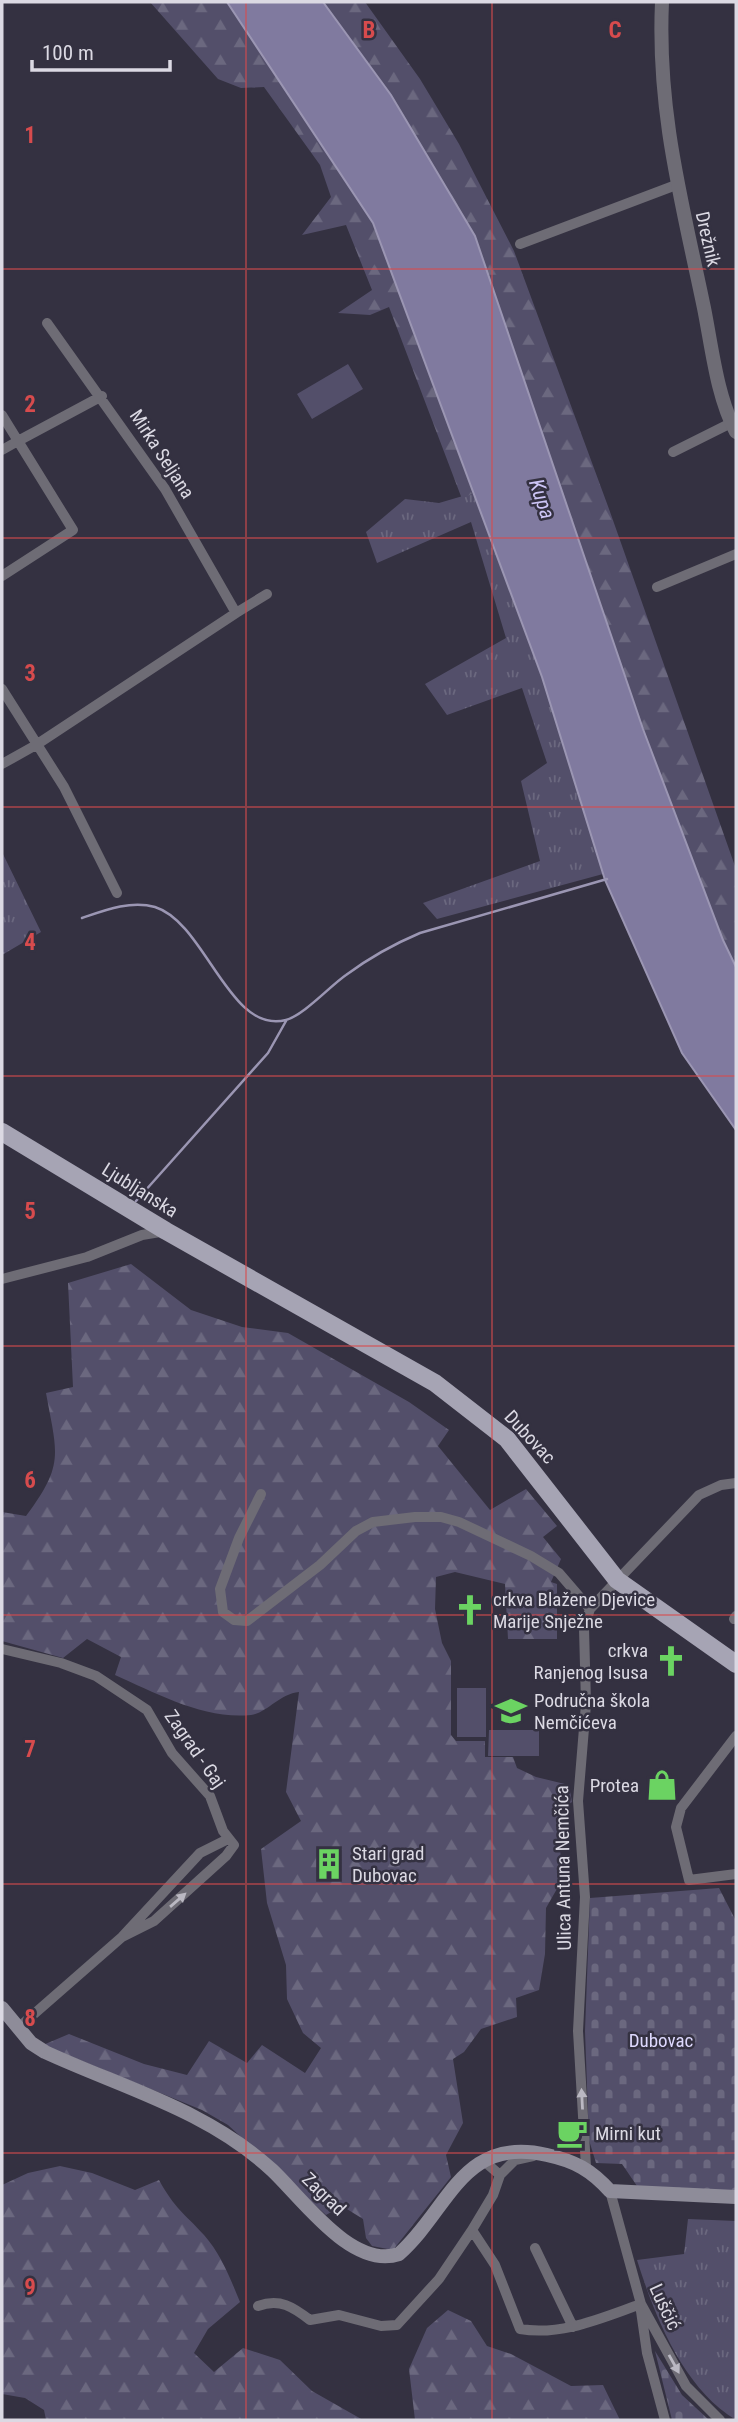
<svg xmlns="http://www.w3.org/2000/svg" width="738" height="2422" viewBox="0 0 738 2422" font-family="'Roboto Condensed',sans-serif">
<style>
.grass{fill:url(#grass-tufts)}
.forest{fill:url(#forest-firs)}
.cemetery{fill:url(#cemetery-stones)}
.pitch{fill:#534f6a}
.water{fill:#807a9f;stroke:#9b96b3;stroke-width:2}
.lines{fill:none;stroke-linecap:round;stroke-linejoin:round}
.stream{stroke:#9b96b3;stroke-width:2.5}
.minor{stroke:#6e6c75;stroke-width:10}
.tertiary{stroke:#6e6c75;stroke-width:14}
.secondary{stroke:#8e8c99;stroke-width:14}
.primary{stroke:#a6a4b4;stroke-width:18}
.oneway{fill:#bab8c2}
.grid{fill:none;stroke:#d74b4d;stroke-width:2;stroke-opacity:0.55}
.labels{text-anchor:middle;dominant-baseline:central;stroke-width:5;stroke-linejoin:round;paint-order:stroke}
.street-label{font-size:19px;fill:#dbd9e3;stroke:#343141}
.poi-label{font-size:19px;fill:#dbd9e3;stroke:#343141;text-anchor:start}
.park-label{font-size:19px;fill:#ddd8fd;stroke:#343141}
.water-label{font-size:21px;font-style:italic;fill:#cdc5f6;stroke:#343141}
.grid-label{font-size:23px;text-anchor:middle;font-weight:bold;fill:#d74b4d;stroke:#343141;stroke-width:5;stroke-linejoin:round;paint-order:stroke}
</style>
<defs>
<pattern id="grass-tufts" width="24" height="20" patternUnits="userSpaceOnUse" patternTransform="scale(1.75)"><rect width="24" height="20" fill="#534f6a"/><path d="M3 7l-1-3M5 7V3M7 7l1-3M15 17l-1-3M17 17v-4M19 17l1-3" fill="none" stroke="#6b687f"/></pattern>
<pattern id="forest-firs" width="22" height="20" patternUnits="userSpaceOnUse" patternTransform="scale(1.75)"><rect width="22" height="20" fill="#534f6a"/><path d="M5 1l3.5 6h-7zM16 11l3.5 6h-7z" fill="#6b687f"/></pattern>
<pattern id="cemetery-stones" width="16" height="16" patternUnits="userSpaceOnUse" patternTransform="scale(1.75)"><rect width="16" height="16" fill="#534f6a"/><path d="M2 7V4a2 2 0 0 1 4 0v3zM10 15v-3a2 2 0 0 1 4 0v3z" fill="#6b687f"/></pattern>
</defs>
<rect width="100%" height="100%" fill="#343141"/>
<path class="grass" d="M473,493l73,196 57,185 -166,45 -14,-16 117,-42 -19,-80 26,-18 -25,-75 -75,27 -22,-31 81,-46 -35,-116 -94,41 -11,-31 39,-33 34,4z
M2,852l39,80 -39,23z
M688,2219l48,2v199c-53,-32 -81,-103 -99,-160l47,-6z"/>
<path class="forest" d="M150,2h77l146,221 100,270 -11,6 -73,-192 -19,8 -32,-2 34,-23 -26,-65 -44,10 29,-38 -11,-32 -56,-78 -23,1 -23,-9z
M323,2h42l55,77 39,65 55,107 95,258 127,360v98l-13,-27 -80,-211 -168,-493 -84,-141z
M131,1264l60,46 51,17 46,6 121,69 40,28 -11,16 52,64 36,-21 31,37 -14,11 18,22 -10,23 6,2v55h-49l-3,-55 -50,-12 -19,5 -1,32 7,34 9,18v74l5,6h29v16h28l4,11 19,9 33,8 3,17 -14,10 4,68 -16,28 -1,46 -6,36 -23,8 1,19 -36,12 -17,23 -11,7 10,64 -17,32 5,22 -58,73 -21,-4 -6,-8 -3,-19 -21,-13 -16,9 -98,-90 -26,-15 -159,-65 26,-11 75,30 43,11 22,-34 38,22 15,-18 43,28 16,-25 -18,-15 -16,-34 -1,-34 -19,-62 -6,-54 40,-28 -15,-29 13,-100c-20,2 -32,21 -48,23 -47,5 -95,-22 -136,-40l6,-18 -34,-18 -24,19 -61,-17v-129l24,4c39,-52 31,-62 20,-123l27,-6 -5,-104z
M60,2166l32,7 43,17 24,-10c16,29 24,32 45,55 17,19 26,43 36,67l-32,27 -14,24 20,19 29,-24 37,12 32,31 51,29h-317l-2,-10 -19,-12 -23,-4v-209l26,-12z
M448,2310l23,11 16,25 24,8 60,32 32,-1 17,35h-205l-6,-51 18,-41z"/>
<path class="cemetery" d="M719,1888l17,33v270l-99,-5 -15,-22 -26,-1 -7,-23 -4,-109 5,-133z
M655,2351l27,44 27,25h-37z"/>
<path class="pitch" d="M348,364l15,25 -51,30 -15,-25z
M457,1688h29v49h-29z
M489,1730h50v26h-51z"/>
<path class="water" d="M227,2h96l68,93 84,141 168,493 80,211 13,27v163l-54,-77 -77,-173 -63,-203 -169,-454z"/>
<g class="lines">
<path class="stream" d="M82,918c23,-8 49,-18 73,-11 51,16 74,128 131,113 18,-5 44,-34 60,-45 23,-17 48,-31 74,-42l187,-54
M136,1201l132,-148 18,-32"/>
<path class="minor" d="M520,244l156,-59
M2,415l16,26 -16,9
M673,452l58,-29
M2,576l71,-46 -55,-89 84,-45
M657,587l79,-33
M236,613l31,-19
M2,689l62,98 53,106
M2,764l34,-19 200,-132 -71,-124 -118,-166
M2,1279l85,-22 55,-22 24,-4
M261,1494l-22,44 -19,51 3,23 11,8 13,1 73,-56 36,-34 17,-9 42,-5h26l18,5 72,34 28,17 31,36
M734,1619l2,-3
M2,1649l59,14 35,13 51,34 25,43 38,43 13,35 11,14 -8,11 -72,65 -32,16
M736,1736l-55,72 -5,19 13,53 47,-6
M18,2028l104,-91 78,-84 28,-14
M586,2167l-8,-136 7,-134 -7,-96 8,-97 -2,-76 6,-19 109,-114 22,-10 15,-2
M500,2175l15,-15 18,-4
M610,2191l31,113 45,82 34,34
M472,2230l21,-35 7,-20 -15,-13
M535,2248l38,79
M258,2306c22,-8 35,1 52,14l29,-5 42,11 16,-1 42,-46 33,-49 23,35 25,64c42,7 81,-11 121,-25
M641,2311l6,42 18,67"/>
<path class="tertiary" d="M662,2c-5,109 20,200 42,306 8,40 13,89 32,124"/>
<path class="secondary" d="M2,2008l29,35 14,9c78,36 162,58 227,118 30,28 80,100 127,84 50,-44 63,-119 148,-99 28,6 44,15 63,36l126,6"/>
<path class="primary" d="M2,1132l164,99 269,152 72,56 110,141 119,84"/>
</g>
<defs><path id="oneway-solid" d="M-6-.8H1V-3.2L6.5 0L1 3.2V.8H-6Z" transform="scale(1.75)"/></defs>
<g class="oneway">
<use href="#oneway-solid" transform="translate(178 1900) rotate(-41)"/>
<use href="#oneway-solid" transform="translate(582 2099) rotate(-93)"/>
<use href="#oneway-solid" transform="translate(674 2364) rotate(61)"/>
</g>
<path class="grid" d="M246,2v2418M492,2v2418M2,269h734M2,538h734M2,807h734M2,1076h734M2,1346h734M2,1615h734M2,1884h734M2,2153h734"/>
<defs>
<symbol id="church-bare" viewBox="-9 -9 18 18"><path d="M-1.2-6h2.4v3.5h3.3v2.4h-3.3V6h-2.4V-.1h-3.3v-2.4h3.3Z" fill="#6bd362" stroke="#343141" stroke-width="2.5" paint-order="stroke"/></symbol>
<symbol id="school-bare" viewBox="-9 -9 18 18"><path d="M0-5L7-2L0 1L-7-2ZM-4 1L0 2.5L4 1V4Q0 6-4 4Z" fill="#6bd362" stroke="#343141" stroke-width="2.5" paint-order="stroke"/></symbol>
<symbol id="shop-bare" viewBox="-9 -9 18 18"><path d="M-5-2.5h2.3a2.7 3.5 0 0 1 5.4 0H5L5.5 6h-11ZM-1.5-2.5h3a1.5 2.3 0 0 0-3 0Z" fill="#6bd362" stroke="#343141" stroke-width="2.5" paint-order="stroke"/></symbol>
<symbol id="building-bare" viewBox="-9 -9 18 18"><path d="M-4-6H4V6H1V3H-1V6H-4ZM-2.5-4.3h1.7v1.8h-1.7ZM.8-4.3h1.7v1.8H.8ZM-2.5-1h1.7V.8h-1.7ZM.8-1h1.7V.8H.8Z" fill="#6bd362" stroke="#343141" stroke-width="2.5" paint-order="stroke"/></symbol>
<symbol id="cafe-bare" viewBox="-9 -9 18 18"><path d="M-5.5-4.5H6V0H3Q3 3.5 0 3.5H-2.5Q-5.5 3.5-5.5 0ZM3-3.2v2h1.7v-2ZM-6 4.5H4V6H-6Z" fill="#6bd362" stroke="#343141" stroke-width="2.5" paint-order="stroke"/></symbol>
</defs>
<g fill-rule="evenodd">
<use href="#church-bare" x="448" y="1588" width="44" height="44"/>
<use href="#church-bare" x="649" y="1639" width="44" height="44"/>
<use href="#school-bare" x="489" y="1689" width="44" height="44"/>
<use href="#shop-bare" x="640" y="1763" width="44" height="44"/>
<use href="#building-bare" x="307" y="1842" width="44" height="44"/>
<use href="#cafe-bare" x="550" y="2111" width="44" height="44"/>
</g>
<g class="labels">
<g class="street-label">
<text transform="translate(708 239) rotate(77)">Drežnik</text>
<text transform="translate(162 454) rotate(57)">Mirka Seljana</text>
<text transform="translate(140 1190) rotate(32)">Ljubljanska</text>
<text transform="translate(530 1437) rotate(47)">Dubovac</text>
<text transform="translate(195 1749) rotate(55)">Zagrad - Gaj</text>
<text transform="translate(563 1868) rotate(-91)">Ulica Antuna Nemčića</text>
<text transform="translate(324 2194) rotate(44)">Zagrad</text>
<text transform="translate(665 2307) rotate(65)">Luščić</text>
</g>
<g class="poi-label">
<text x="493" y="1599">crkva Blažene Djevice<tspan x="493" dy="22">Marije Snježne</tspan></text>
<text x="648" y="1650" text-anchor="end">crkva<tspan x="648" dy="22">Ranjenog Isusa</tspan></text>
<text x="534" y="1700">Područna škola<tspan x="534" dy="22">Nemčićeva</tspan></text>
<text x="639" y="1785" text-anchor="end">Protea</text>
<text x="352" y="1853">Stari grad<tspan x="352" dy="22">Dubovac</tspan></text>
<text x="595" y="2133">Mirni kut</text>
</g>
<g class="park-label">
<text x="661" y="2040">Dubovac</text>
</g>
<g class="water-label">
<text transform="translate(542 499) rotate(71)">Kupa</text>
</g>
</g>
<g class="grid-label">
<text x="369" y="38">B</text>
<text x="615" y="38">C</text>
<text x="30" y="143">1</text>
<text x="30" y="412">2</text>
<text x="30" y="681">3</text>
<text x="30" y="950">4</text>
<text x="30" y="1219">5</text>
<text x="30" y="1488">6</text>
<text x="30" y="1757">7</text>
<text x="30" y="2026">8</text>
<text x="30" y="2295">9</text>
</g>
<rect width="738" height="2422" fill="none" stroke="#dbd9e3" stroke-width="7"/>
<path d="M32 60v10h138v-10" fill="none" stroke="#dbd9e3" stroke-width="3.5"/>
<text x="42" y="60" font-size="21" fill="#dbd9e3" stroke="#343141" stroke-width="5" paint-order="stroke">100 m</text>
</svg>
